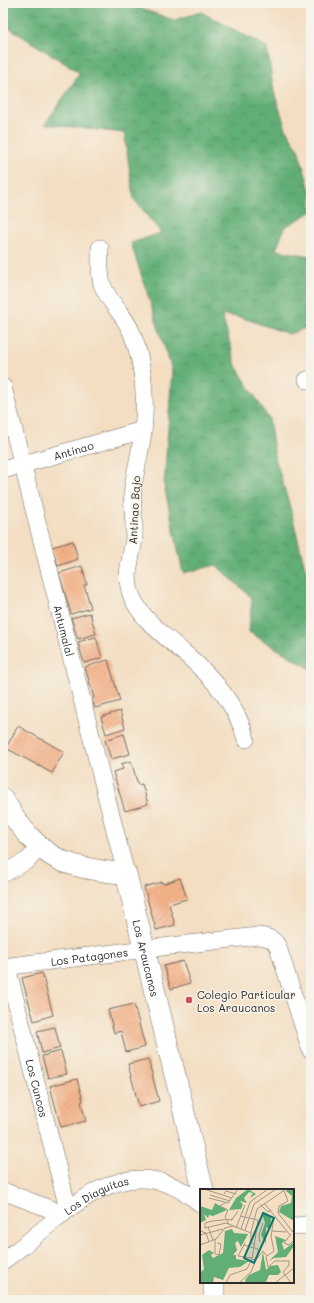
<svg xmlns="http://www.w3.org/2000/svg" width="314" height="1303" viewBox="0 0 314 1303" font-family="Mali,sans-serif">
<style>
.forest{fill:url(#forest-crowns);stroke:#466c51}
.building{fill:url(#building-hatch)}
.lines{fill:none;stroke-linecap:round;stroke-linejoin:round}
.minor-casing{stroke:#716a60;stroke-width:18}
.tertiary-casing{stroke:#716a60;stroke-width:22}
.minor{stroke:#fff;stroke-width:17}
.tertiary{stroke:#fff;stroke-width:21}
.poi-dot{fill:#d1495b;stroke:#f7f3e8;stroke-width:1.5}
.labels{text-anchor:middle;dominant-baseline:central;stroke-width:3;stroke-linejoin:round;paint-order:stroke}
.street-label{font-size:11px;fill:#2b2b2b;stroke:#f7f3e8}
.poi-label{font-size:11px;fill:#2b2b2b;stroke:#f7f3e8;text-anchor:start}
.inset-road{fill:none;stroke:#a39686;stroke-width:1}
.view{fill:#0f766e;fill-opacity:0.15;stroke:#0f766e;stroke-width:2}
.inset-edge{fill:none;stroke:#2b2b2b;stroke-width:2}
</style>
<defs>
<pattern id="forest-crowns" width="20" height="18" patternUnits="userSpaceOnUse"><rect width="20" height="18" fill="#62ae77"/><path d="M2 6a3 3 0 1 1 6 0M12 15a3 3 0 1 1 6 0" fill="none" stroke="#518e62"/></pattern>
<pattern id="building-hatch" width="6" height="6" patternUnits="userSpaceOnUse"><rect width="6" height="6" fill="#f4b38a"/><path d="M-1 1l2-2M0 6l6-6M5 7l2-2" fill="none" stroke="#d19a77"/></pattern>
</defs>
<rect width="100%" height="100%" fill="#f7f3e8"/>
<filter id="ink" filterUnits="userSpaceOnUse"><feTurbulence type="fractalNoise" baseFrequency=".025" numOctaves="2"/><feDisplacementMap in="SourceGraphic" scale="8" xChannelSelector="R" yChannelSelector="G"/><feConvolveMatrix kernelMatrix="1 2 1 2 8 2 1 2 1" color-interpolation-filters="sRGB"/></filter>
<filter id="wash" filterUnits="userSpaceOnUse"><feTurbulence type="fractalNoise" baseFrequency=".012" numOctaves="4" result="noise"/><feDisplacementMap in="SourceGraphic" scale="16" xChannelSelector="R" yChannelSelector="G"/><feGaussianBlur stdDeviation="0.9" result="paint"/><feColorMatrix in="noise" values="0 0 0 0 0 0 0 0 0 0 0 0 0 0 0 0 0 1.4 0 .05"/><feComposite in="paint" operator="in"/></filter>
<g filter="url(#wash)">
<rect width="100%" height="100%" fill="#f3dec2"/>
<path class="forest" d="M3,3h121l50,17 27,-8 66,35 7,45 12,37 12,20 13,44v19l-26,15 -9,23 35,6v70l-22,8 -49,-17 -18,-2 14,51 33,53 6,39 15,49 15,61 6,15v86l-62,-37 3,-34 -36,-33 -33,8 -19,-88 8,-115 -41,-127 30,-10 -27,-34 -10,-66 -79,-9 35,-51 -77,-49z"/>
<g id="blocks">
<path class="building" d="M73,541l5,18 -20,7 -6,-19z
M82,566l5,19h-3l7,23 -20,6 -12,-41z
M90,613l6,21 -18,5 -7,-21z
M96,637l6,21 -18,5 -6,-21z
M108,660l12,41 -25,7 -3,-9 2,-1 -9,-31z
M120,711l5,17 -19,6 -5,-17z
M18,726l46,26 -12,21 -46,-25z
M124,734l6,20 -19,5 -6,-19z
M131,761l7,24 4,-1 6,20 -23,7 -12,-39 10,-3 -2,-5z
M180,878l7,21 -18,5 6,21 -19,5 -12,-43 18,-5 1,2z
M183,961l7,22 -19,6 -7,-23z
M42,973l11,42 -19,6 -12,-43z
M134,1004l11,43 -19,5 -5,-21 -7,2 -6,-23z
M55,1027l5,21 -18,5 -5,-22z
M61,1051l6,23 -19,4 -6,-22z
M148,1059l11,42 -20,6 -11,-43z
M77,1079l6,22 -2,1 5,19 -25,6 -11,-41z"/>
</g>
</g>
<g filter="url(#ink)">
<use href="#blocks" fill-opacity="0" stroke="#716a60" stroke-width="1"/>
<g class="lines">
<defs>
<g id="minor">
<path d="M100,248c0,12 -1,25 2,36 6,18 22,30 29,47 8,19 12,41 13,62 1,19 0,38 -4,57 -2,12 -5,24 -7,36 -2,17 2,34 1,51 -2,22 -11,38 -2,60 10,23 33,39 51,55 28,23 53,51 63,87"/>
<path d="M307,380l4,-1"/>
<path id="s1" d="M3,387l123,487"/>
<path id="s2" d="M3,470l140,-40"/>
<path d="M3,874l25,-14 12,-13"/>
<path id="s3" d="M3,967l142,-18 113,-13c9,1 15,2 20,11l33,104"/>
<path id="s4" d="M7,967l61,242"/>
<path d="M3,1191l60,23"/>
<path d="M293,1227l18,-3"/>
<path id="s5" d="M3,1261c15,-11 29,-22 43,-34 49,-41 97,-72 155,-23"/>
</g>
<g id="tertiary">
<path id="s6" d="M3,799c16,28 38,58 71,66 17,5 34,7 52,9l77,316"/>
<path d="M214,1300v-18"/>
</g>
</defs>
<use href="#minor" class="minor-casing"/>
<use href="#tertiary" class="tertiary-casing"/>
<use href="#minor" class="minor"/>
<use href="#tertiary" class="tertiary"/>
</g>
</g>
<circle class="poi-dot" cx="189" cy="1000" r="4"/>
<g class="labels">
<g class="street-label">
<text stroke="none"><textPath href="#s2" startOffset="73">Antinao</textPath></text>
<text transform="translate(134 510) rotate(-87)">Antinao Bajo</text>
<text stroke="none"><textPath href="#s1" startOffset="251">Antumalal</textPath></text>
<text stroke="none"><textPath href="#s3" startOffset="87">Los Patagones</textPath></text>
<text stroke="none"><textPath href="#s6" startOffset="239">Los Araucanos</textPath></text>
<text stroke="none"><textPath href="#s4" startOffset="125">Los Cuncos</textPath></text>
<text stroke="none"><textPath href="#s5" startOffset="115">Los Diaguitas</textPath></text>
</g>
<g class="poi-label">
<text x="197" y="994">Colegio Particular<tspan x="197" dy="13">Los Araucanos</tspan></text>
</g>
</g>
<g transform="translate(200 1189)">
<rect width="94" height="94" fill="#f3dec2"/>
<path d="M48,0l8,5 -6,4 3,-5 -4,-1 -5,6 3,5 -7,-2 3,4 -2,4 -12,1 7,-12zM88,0h6v32l-15,-9 2,-6 10,-3 1,-7 -6,-5zM15,14l12,7 -14,6 -4,-1 -1,3 -4,-4 2,6 -6,3v-17l12,4zM64,23l7,6 -1,11 -4,-2v17l-5,-9 4,-12 -3,-10zM32,40l2,4 14,1 -7,13 -3,-6 -3,2 2,7 -4,5h3v4l13,2 -9,6 -11,1 -6,12 -9,-3 -1,6h-13v-10l4,-4 -2,-14 7,-5 5,3 -3,2 2,3 10,-5 2,-22zM75,47l11,4 -4,3 2,7 10,-8v4l-8,11 -12,1 -5,3 9,-9zM63,63l3,18 4,-4 8,-1 3,7 -3,3h-9l-3,7 -20,1 -1,-3 4,-5 11,-5z" fill="#62ae77"/>
<path class="inset-road" d="M4,0l28,9M84,2l4,10 -9,5 -1,7 15,19M24,5l2,-3 10,3M10,6l20,6M9,9l19,5 10,-14M25,14l-5,3 8,4 -3,7 4,7M64,14l26,32M60,15l8,8 3,-2M33,30l-21,2 -7,2v5l21,-5 25,10M31,32l7,-10M8,38l5,13M36,39l9,-23M41,40l9,-27 18,-13M45,41l9,-26 22,-15M0,42l6,2 3,9M72,42l14,1M91,45l-7,9 5,2 5,-5M0,46l23,-6M15,50v15l4,1 2,-11 -4,-1M60,53l-1,-7 4,-12M45,54l-7,13 14,2M0,56l16,-6 9,-11 8,-2M54,56l-3,-3v-10l6,-23 29,-20M66,67l2,11 7,-6h14v4l-6,7 8,11M52,70l4,1 7,-9 4,5 7,-5 -3,-15 3,-19M26,94l4,-8 17,-6 5,-10 6,-39 -18,-4M39,94l12,-11 7,-17v-6l-14,-4M75,94l19,-15"/>
<path class="view" d="M63,24l11,5 -20,45 -10,-5z"/>
<rect width="94" height="94" class="inset-edge"/>
</g>
<rect width="314" height="1303" fill="none" stroke="#f7f3e8" stroke-width="16"/>
</svg>
